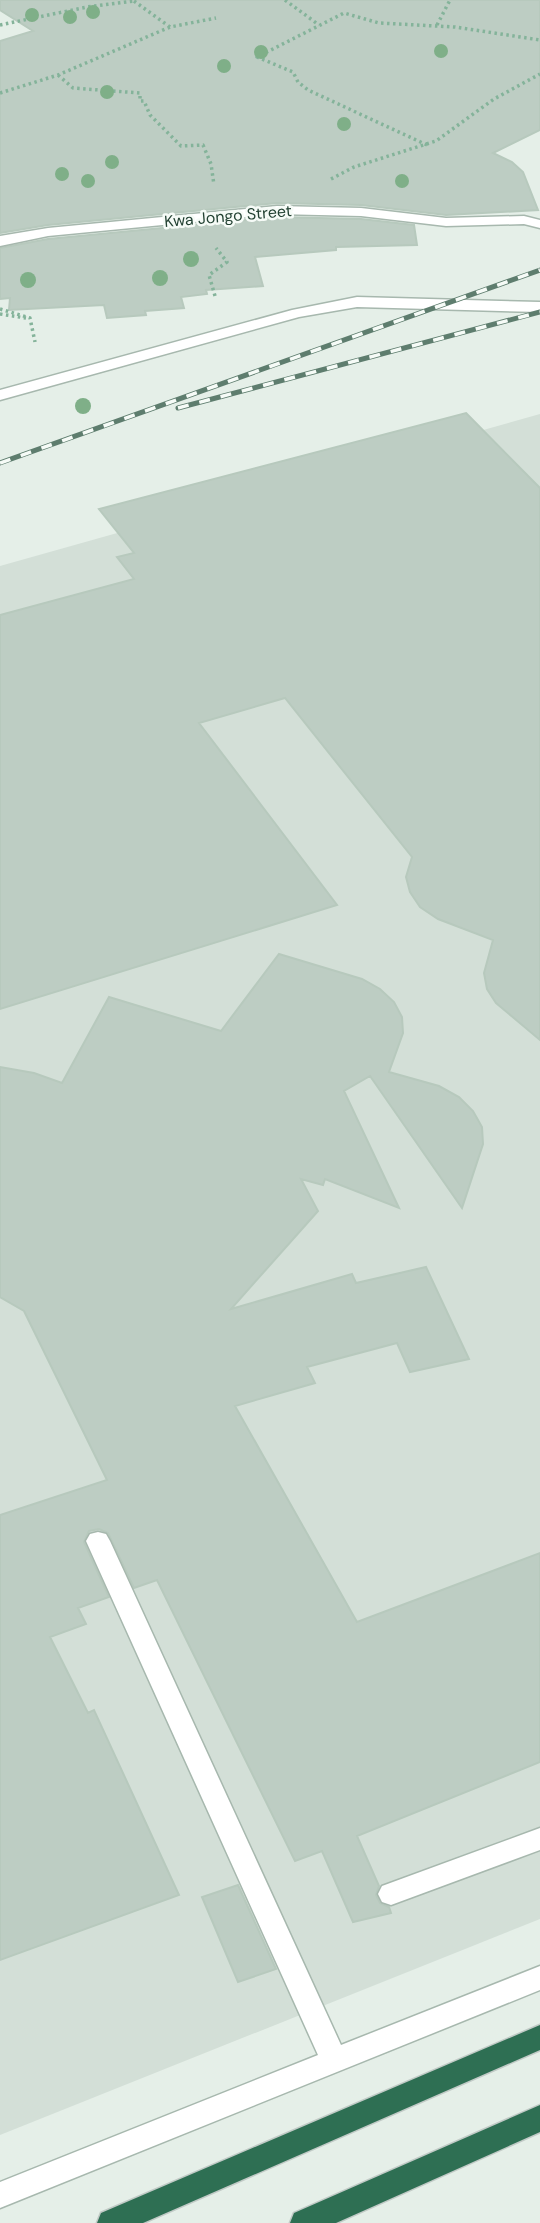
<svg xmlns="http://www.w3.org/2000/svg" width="540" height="2223" viewBox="0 0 540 2223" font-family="'DM Sans',sans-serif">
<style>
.built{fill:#d3dfd7}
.building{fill:#bdcdc3;stroke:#b7c9bd;stroke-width:2}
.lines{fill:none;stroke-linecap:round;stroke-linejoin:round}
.lane-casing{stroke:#a7b8ae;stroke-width:3}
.street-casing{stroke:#a7b8ae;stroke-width:3}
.highway-casing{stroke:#c1cac6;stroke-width:3}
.path{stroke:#84b39a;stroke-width:3.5;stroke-dasharray:2.5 3.5;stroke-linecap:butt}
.lane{fill:#fff;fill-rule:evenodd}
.street{fill:#fff;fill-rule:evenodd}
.highway{fill:#2e6f53;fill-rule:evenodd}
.rail-casing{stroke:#5e7d6e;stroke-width:5}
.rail{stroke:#f6fbf7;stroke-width:3.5;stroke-dasharray:11;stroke-linecap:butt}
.tree{fill:#7faf88}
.labels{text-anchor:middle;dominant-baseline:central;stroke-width:5;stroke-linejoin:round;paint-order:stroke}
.far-street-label{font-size:16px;fill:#234233;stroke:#f6fbf7}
</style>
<rect width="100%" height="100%" fill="#e5efe8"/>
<path class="built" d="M540,414v1505l-540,216v-1569z"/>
<path class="building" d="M0,0h540v130l-47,23 19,9 11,10 15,38 -92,5 -85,-10 -84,-2 -229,22 -48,8v-192l33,-10 -33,-21z
M277,217l84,2 53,6 3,20 -81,2v3l-81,7 8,29 -57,4 1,4 -26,3 3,11 -39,3 1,4 -39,3 -3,-13 -95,5 1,-12 -10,1v-51l48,-9z
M466,413l74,75v552l-44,-37 -9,-14 -3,-16 9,-33 -55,-21 -18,-12 -10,-15 -4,-15 6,-20 -127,-159 -86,25 138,182 -337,104v-394l134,-36 -17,-22 17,-4 -35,-44z
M279,954l83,25 18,10 14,13 8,15 1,16 -14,39 50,14 20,11 14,14 9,16 1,17 -21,64 -92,-132 -26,15 55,117 -74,-29 -2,6 -22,-6 17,32 -87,98 121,-35 4,9 70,-16 43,92 -59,13 -13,-29 -90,24 8,16 -80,23 122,216 183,-69v209l-183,74 22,50 -3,9 4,8 9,4 2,6 -38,9 -31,-71 -27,10 -138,-281 -23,8 -26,-55 -9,-4 -10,2 -5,11 25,55 -31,11 8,16 -36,13 38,76 6,-3 85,185 -179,65v-445l107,-35 -83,-169 -24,-14v-230l34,6 28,10 47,-86 112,34z
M238,1885l38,84 -38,13 -36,-85z"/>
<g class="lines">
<defs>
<path id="lane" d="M357,297l183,5v10l-183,-5 -58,10 -299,83v-10l292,-80z
M98,1532l8,2 4,7 231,504 199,-79v24l-540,218v-26l318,-127 -232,-514 4,-7z
M540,1828v22l-149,55 -9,-3 -4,-8 4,-8z"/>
<path id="street" d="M277,206l84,2 85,10 78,-2 16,4v8l-16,-4 -78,2 -85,-10 -84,-2 -229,22 -48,10v-10l48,-8z"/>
<path id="highway" d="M540,2025v25l-397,173h-46l4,-10z
M540,2105v27l-204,91h-46l4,-10z"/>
</defs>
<use href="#lane" class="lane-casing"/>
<use href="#street" class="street-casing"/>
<use href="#highway" class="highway-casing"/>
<path class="path" d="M285,0l34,25
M134,1l36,26
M0,25l87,-18 47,-6
M437,25l13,-25
M58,75l15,13 67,5v8h4l6,14 31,31 22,-1 8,19 3,21
M0,93l58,-18 112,-48 46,-9
M427,145l-119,-55 -10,-8 -5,-10 -36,-15 87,-44 35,10 76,4 85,13
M331,179l23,-12 82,-26 58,-42 46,-25
M215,296l-6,-21 18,-13 -11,-14
M0,309l30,9 5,24
M0,314l26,4"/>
<use href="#lane" class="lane"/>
<use href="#street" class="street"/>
<use href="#highway" class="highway"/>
<defs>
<path id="rail" d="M178,408l362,-96
M0,463l540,-193"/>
</defs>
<use href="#rail" class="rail-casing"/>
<use href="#rail" class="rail"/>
</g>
<g class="tree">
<circle cx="93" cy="12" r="7"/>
<circle cx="32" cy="15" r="7"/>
<circle cx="70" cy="17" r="7"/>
<circle cx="441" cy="51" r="7"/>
<circle cx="261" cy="52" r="7"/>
<circle cx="224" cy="66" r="7"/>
<circle cx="107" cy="92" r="7"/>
<circle cx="344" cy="124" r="7"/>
<circle cx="112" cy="162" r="7"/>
<circle cx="62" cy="174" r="7"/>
<circle cx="88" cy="181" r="7"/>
<circle cx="402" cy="181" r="7"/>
<circle cx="191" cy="259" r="8"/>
<circle cx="160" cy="278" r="8"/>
<circle cx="28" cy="280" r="8"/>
<circle cx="83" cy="406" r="8"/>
</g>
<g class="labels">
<g class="far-street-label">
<text transform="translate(228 216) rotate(-5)">Kwa Jongo Street</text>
</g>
</g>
</svg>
